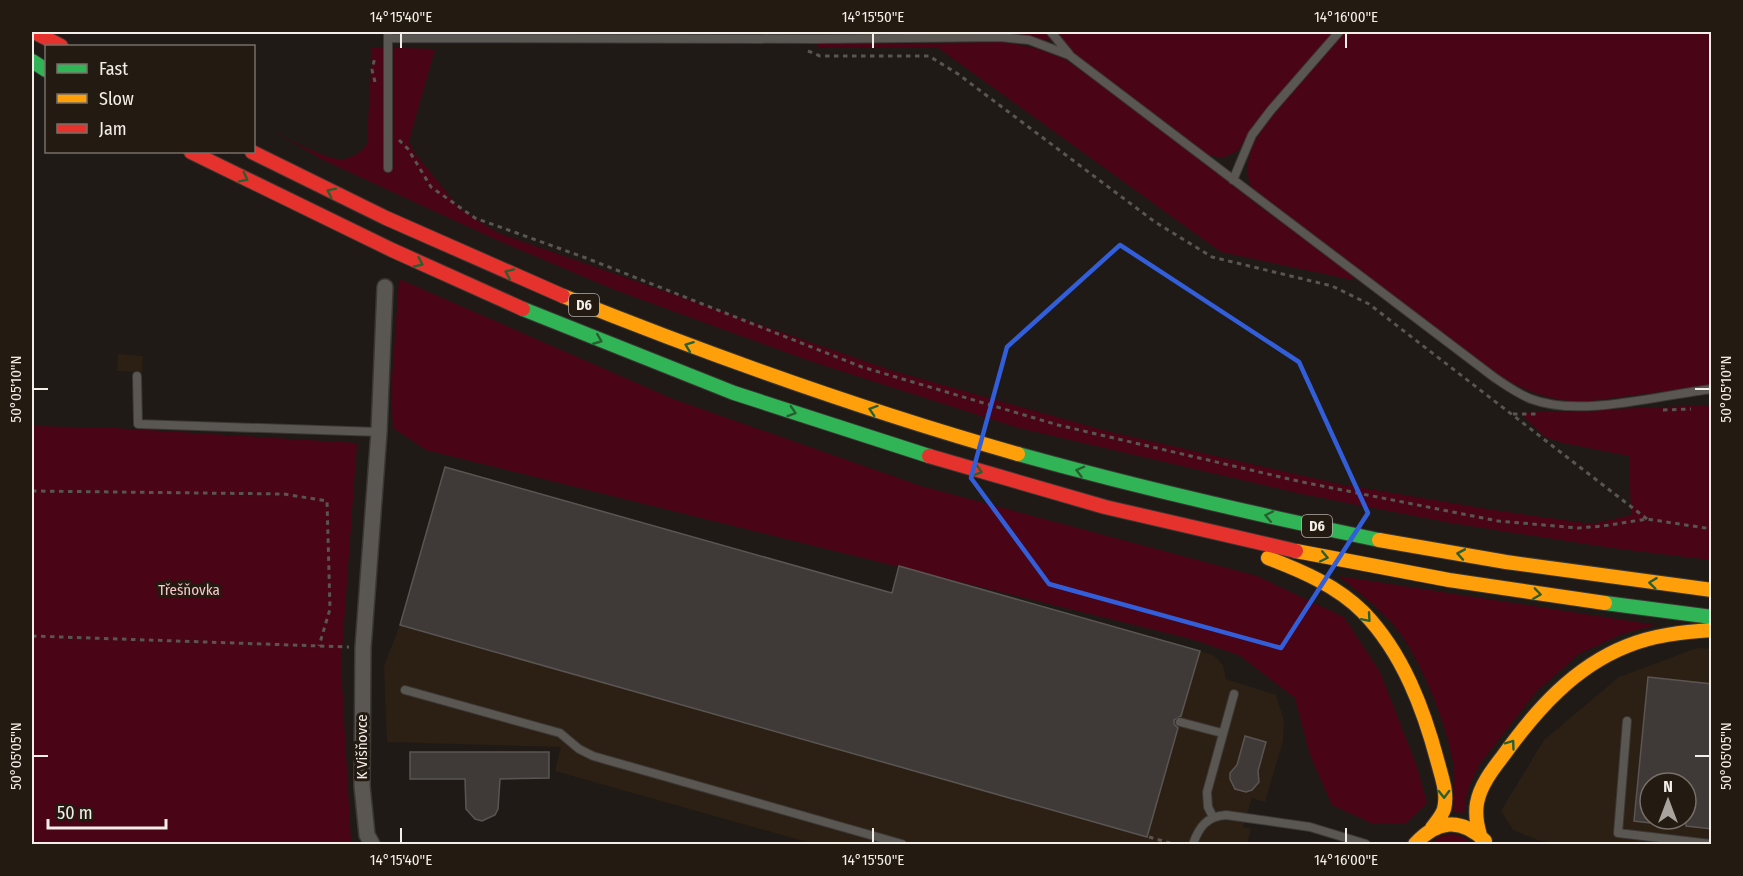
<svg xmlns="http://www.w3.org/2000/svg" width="1743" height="876" viewBox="0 0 1743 876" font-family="'Fira Sans Condensed',sans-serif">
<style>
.built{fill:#2c2014;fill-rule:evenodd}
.green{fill:#490416}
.building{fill:#3f3a37;stroke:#5a5552;stroke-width:1.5}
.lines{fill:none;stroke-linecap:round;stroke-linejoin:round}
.lane-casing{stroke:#3b3734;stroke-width:10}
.street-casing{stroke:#3b3734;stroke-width:18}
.fast-casing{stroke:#3b3734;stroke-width:16}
.slow-casing{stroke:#3b3734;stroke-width:16}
.jam-casing{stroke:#3b3734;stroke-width:16}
.path{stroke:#595652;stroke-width:3;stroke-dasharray:4.5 4.5;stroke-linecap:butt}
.lane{stroke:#5a5652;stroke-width:8}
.street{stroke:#5a5652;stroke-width:15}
.fast{stroke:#30b455;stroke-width:14}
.slow{stroke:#ff9f0a;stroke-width:14}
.jam{stroke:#e5322d;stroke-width:14}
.oneway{stroke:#295f30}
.marked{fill:none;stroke:#325eda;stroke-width:4.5;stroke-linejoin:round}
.ticks{fill:none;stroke:#f4eee8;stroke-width:2}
.labels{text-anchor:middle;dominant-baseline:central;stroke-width:6;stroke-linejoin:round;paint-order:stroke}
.shield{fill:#231a12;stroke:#b5aea8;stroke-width:1.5}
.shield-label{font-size:14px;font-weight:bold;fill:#f4eee8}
.park-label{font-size:15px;fill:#f8c5c9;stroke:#231a12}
.street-label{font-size:15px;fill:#f4eee8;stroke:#231a12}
.neatline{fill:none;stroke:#f4eee8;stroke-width:2}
.ticks-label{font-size:15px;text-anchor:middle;fill:#f4eee8}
</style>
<rect width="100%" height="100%" fill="#1f1a16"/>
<path class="built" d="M118,354l25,2 -1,16 -25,-1z
M445,467l446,126 8,-27 314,89 10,10 3,14 50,16 8,26 -1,20 -18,61 -13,-4 -9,29 8,2 -4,15h-433l-259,-73 6,-24 -174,-5 -3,-76 16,-41z
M1697,648l14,1v195h-153l-20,-4 -25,-10 -12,-19 43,-71 75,-63zM1650,783h36v36h-36z"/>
<path class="green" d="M826,32h509l-82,93 -15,26 -16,7 -17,-4 -128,-98 -25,-15 -45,-8 -165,2z
M1345,32h366v353l-128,17c-32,-1 -56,-10 -83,-26l-246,-183c-8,-13 -8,-31 -2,-45 8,-20 24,-37 38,-53 18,-21 36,-42 55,-63z
M1005,42l34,7 27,11 57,40 144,112 88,63 -2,5 -132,-28 -284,-205 -120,1v-4z
M372,47l63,2 -26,92 5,11 46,57 38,24 392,137 216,61 233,53 154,26 99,14 39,-9 -2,-59 -66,-13 -18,-6 -25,-24 191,-8v155l-99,-12 -161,-25 -149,-29 -283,-66 -209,-67 -195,-71 -118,-50 -174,-80 -61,-36c16,9 65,38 82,35 10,-2 17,-7 23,-15z
M399,279l274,120 248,87 336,90 87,41 36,55 36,92 11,39 -21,20h-35l-39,-18 -22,-50 -15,-57 -56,-43 -48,-16 -765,-189 -33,-22 -2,-35z
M32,426l82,2 243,15 -16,222 10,177 2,2h-308l-13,-2z
M1339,576l317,49 -34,9 -43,20 -43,38 -57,73 -12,27 -3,21 -11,-1c0,-14 2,-28 1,-42 -4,-39 -31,-105 -54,-137 -16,-22 -41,-40 -61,-57z
M1452,834l11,3 9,7h-43l12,-8z"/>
<path class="building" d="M445,467l447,126 7,-27 301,85 -19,65 -7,4v4l4,4 -31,109 -747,-212z
M1648,677l64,7v145l-26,-3v-43h-36v40l-16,-2z
M1245,736l21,6 -8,29 1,11 -7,8 -6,2 -11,-3 -5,-10v-6l7,-8z
M410,752h139v26l-49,1 -2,30 -3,6 -13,6 -7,-2 -9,-10 -1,-30h-55z"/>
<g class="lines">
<defs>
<path id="lane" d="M388,32v136
M1051,32l18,22
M388,38l429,1 183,-2 29,3 40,15 426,323c12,8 23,16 36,21 50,19 128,-4 181,-10
M1233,180l19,-45 19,-25 68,-78
M137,376l1,48 241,8
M405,690l155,43 19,16 14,7 309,88
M1627,721l-9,112 93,11
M1180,722l42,11
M1213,817l-5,-10 -1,-15 27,-98
M1193,844c6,-17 14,-28 33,-29l84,12 56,17"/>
<path id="street" d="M372,844l-5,-9 -5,-49 1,-138 16,-216 6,-145"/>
<path id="fast" d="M32,61l14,9
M523,309l211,84 195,63
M1018,454c119,33 240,61 361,86
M1605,603l107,14"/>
<path id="slow" d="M563,296c149,60 300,114 455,158
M1379,540l127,22 206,28
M1296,551l153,29 156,23
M1268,558c34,13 69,28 95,54 40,41 61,98 75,151 4,15 10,31 6,46 -2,7 -8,13 -12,19
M1480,835c-3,-10 -5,-21 -3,-32 3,-17 15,-33 26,-47 33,-46 71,-89 124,-110 27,-11 56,-14 85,-16
M1415,844c22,-24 46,-27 70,-3"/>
<path id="jam" d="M34,32l27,14
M191,152l201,98 131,59
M252,152l134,66 177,78
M929,456l176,51 191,44"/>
</defs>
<use href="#lane" class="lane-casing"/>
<use href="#street" class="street-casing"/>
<use href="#fast" class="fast-casing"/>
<use href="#slow" class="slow-casing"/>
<use href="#jam" class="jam-casing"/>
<path class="path" d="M808,51l12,5h109l29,18 197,148 57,35 120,29 37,18 278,215
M375,82l-3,-12 3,-13
M399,140l9,9 23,38 44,31 111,40 276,109 196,58 244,57 196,39 80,7 25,-2 44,-7 65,10
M1663,410l28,-1
M1513,414h23
M32,491l252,3 43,7 3,108 -11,37
M32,636l317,11
M1149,837l24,7"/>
<use href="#lane" class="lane"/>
<use href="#street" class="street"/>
<use href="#fast" class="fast"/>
<use href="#slow" class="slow"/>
<use href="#jam" class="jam"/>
</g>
<defs><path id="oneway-chevron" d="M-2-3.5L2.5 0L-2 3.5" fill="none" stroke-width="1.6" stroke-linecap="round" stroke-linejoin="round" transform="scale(1.5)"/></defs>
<g class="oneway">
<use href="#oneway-chevron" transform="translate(244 178) rotate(27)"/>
<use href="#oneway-chevron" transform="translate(331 192) rotate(-154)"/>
<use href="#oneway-chevron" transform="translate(419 263) rotate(25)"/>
<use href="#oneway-chevron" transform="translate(509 273) rotate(-157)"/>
<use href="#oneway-chevron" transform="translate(598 340) rotate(22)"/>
<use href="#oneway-chevron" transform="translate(689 346) rotate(-159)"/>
<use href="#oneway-chevron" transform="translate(873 410) rotate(-162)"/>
<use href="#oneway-chevron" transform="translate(792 412) rotate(18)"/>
<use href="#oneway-chevron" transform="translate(978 471) rotate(16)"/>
<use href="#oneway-chevron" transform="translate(1080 471) rotate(-165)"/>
<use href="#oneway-chevron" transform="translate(1269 516) rotate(-168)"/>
<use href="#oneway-chevron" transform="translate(1461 554) rotate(-170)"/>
<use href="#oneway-chevron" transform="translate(1324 557) rotate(12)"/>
<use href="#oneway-chevron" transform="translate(1653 583) rotate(-173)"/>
<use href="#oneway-chevron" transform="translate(1537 594) rotate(8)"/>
<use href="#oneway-chevron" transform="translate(1367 618) rotate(49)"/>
<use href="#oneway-chevron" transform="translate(1511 744) rotate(-54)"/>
<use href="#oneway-chevron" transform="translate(1444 794) rotate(89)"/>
</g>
<path class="marked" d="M1120,245l179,117 69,151 -87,135 -232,-64 -78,-106 36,-131z"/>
<path class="ticks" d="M401,33v15M873,33v15M1346,33v15M33,389h15M1695,389h15M33,756h15M1695,756h15M401,828v15M873,828v15M1346,828v15"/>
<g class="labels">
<g class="shield">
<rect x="569" y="294" width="30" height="22" rx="4.5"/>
<rect x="1302" y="515" width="30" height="22" rx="4.5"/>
</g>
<g class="shield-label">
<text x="584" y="305">D6</text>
<text x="1317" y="526">D6</text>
</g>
<g class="park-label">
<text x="189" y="590">Třešňovka</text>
</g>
<g class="street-label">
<text transform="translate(362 747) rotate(-90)">K Višňovce</text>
</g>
</g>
<rect width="1743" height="876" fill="none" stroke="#231a12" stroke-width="66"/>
<rect x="45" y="45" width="210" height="108" fill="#231a12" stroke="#776f68" stroke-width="1.5"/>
<rect x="57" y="64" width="30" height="9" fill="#30b455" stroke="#776f68" stroke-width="1.5"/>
<text x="99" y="75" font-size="18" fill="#f4eee8">Fast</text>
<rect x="57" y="94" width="30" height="9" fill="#ff9f0a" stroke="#776f68" stroke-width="1.5"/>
<text x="99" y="105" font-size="18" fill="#f4eee8">Slow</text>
<rect x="57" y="124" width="30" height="9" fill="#e5322d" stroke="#776f68" stroke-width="1.5"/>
<text x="99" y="135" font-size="18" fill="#f4eee8">Jam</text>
<g transform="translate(1668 801)"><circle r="28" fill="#231a12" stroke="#776f68" stroke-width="1.5"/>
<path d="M0-4.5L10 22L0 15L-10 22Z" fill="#a9a49e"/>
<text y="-9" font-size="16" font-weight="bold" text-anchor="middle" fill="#f4eee8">N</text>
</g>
<path d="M48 819v9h118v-9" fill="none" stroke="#f4eee8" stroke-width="3"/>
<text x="57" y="819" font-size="18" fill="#f4eee8" stroke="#231a12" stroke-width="4.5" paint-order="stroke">50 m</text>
<rect x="33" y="33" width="1677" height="810" class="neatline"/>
<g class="ticks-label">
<text x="401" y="22">14°15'40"E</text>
<text x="873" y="22">14°15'50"E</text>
<text x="1346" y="22">14°16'00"E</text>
<text transform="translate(16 389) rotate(-90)" y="5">50°05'10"N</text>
<text transform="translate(1726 389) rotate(-90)" y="5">50°05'10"N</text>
<text transform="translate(16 756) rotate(-90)" y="5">50°05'05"N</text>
<text transform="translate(1726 756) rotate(-90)" y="5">50°05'05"N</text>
<text x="401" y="865">14°15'40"E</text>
<text x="873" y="865">14°15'50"E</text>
<text x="1346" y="865">14°16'00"E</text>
</g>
</svg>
